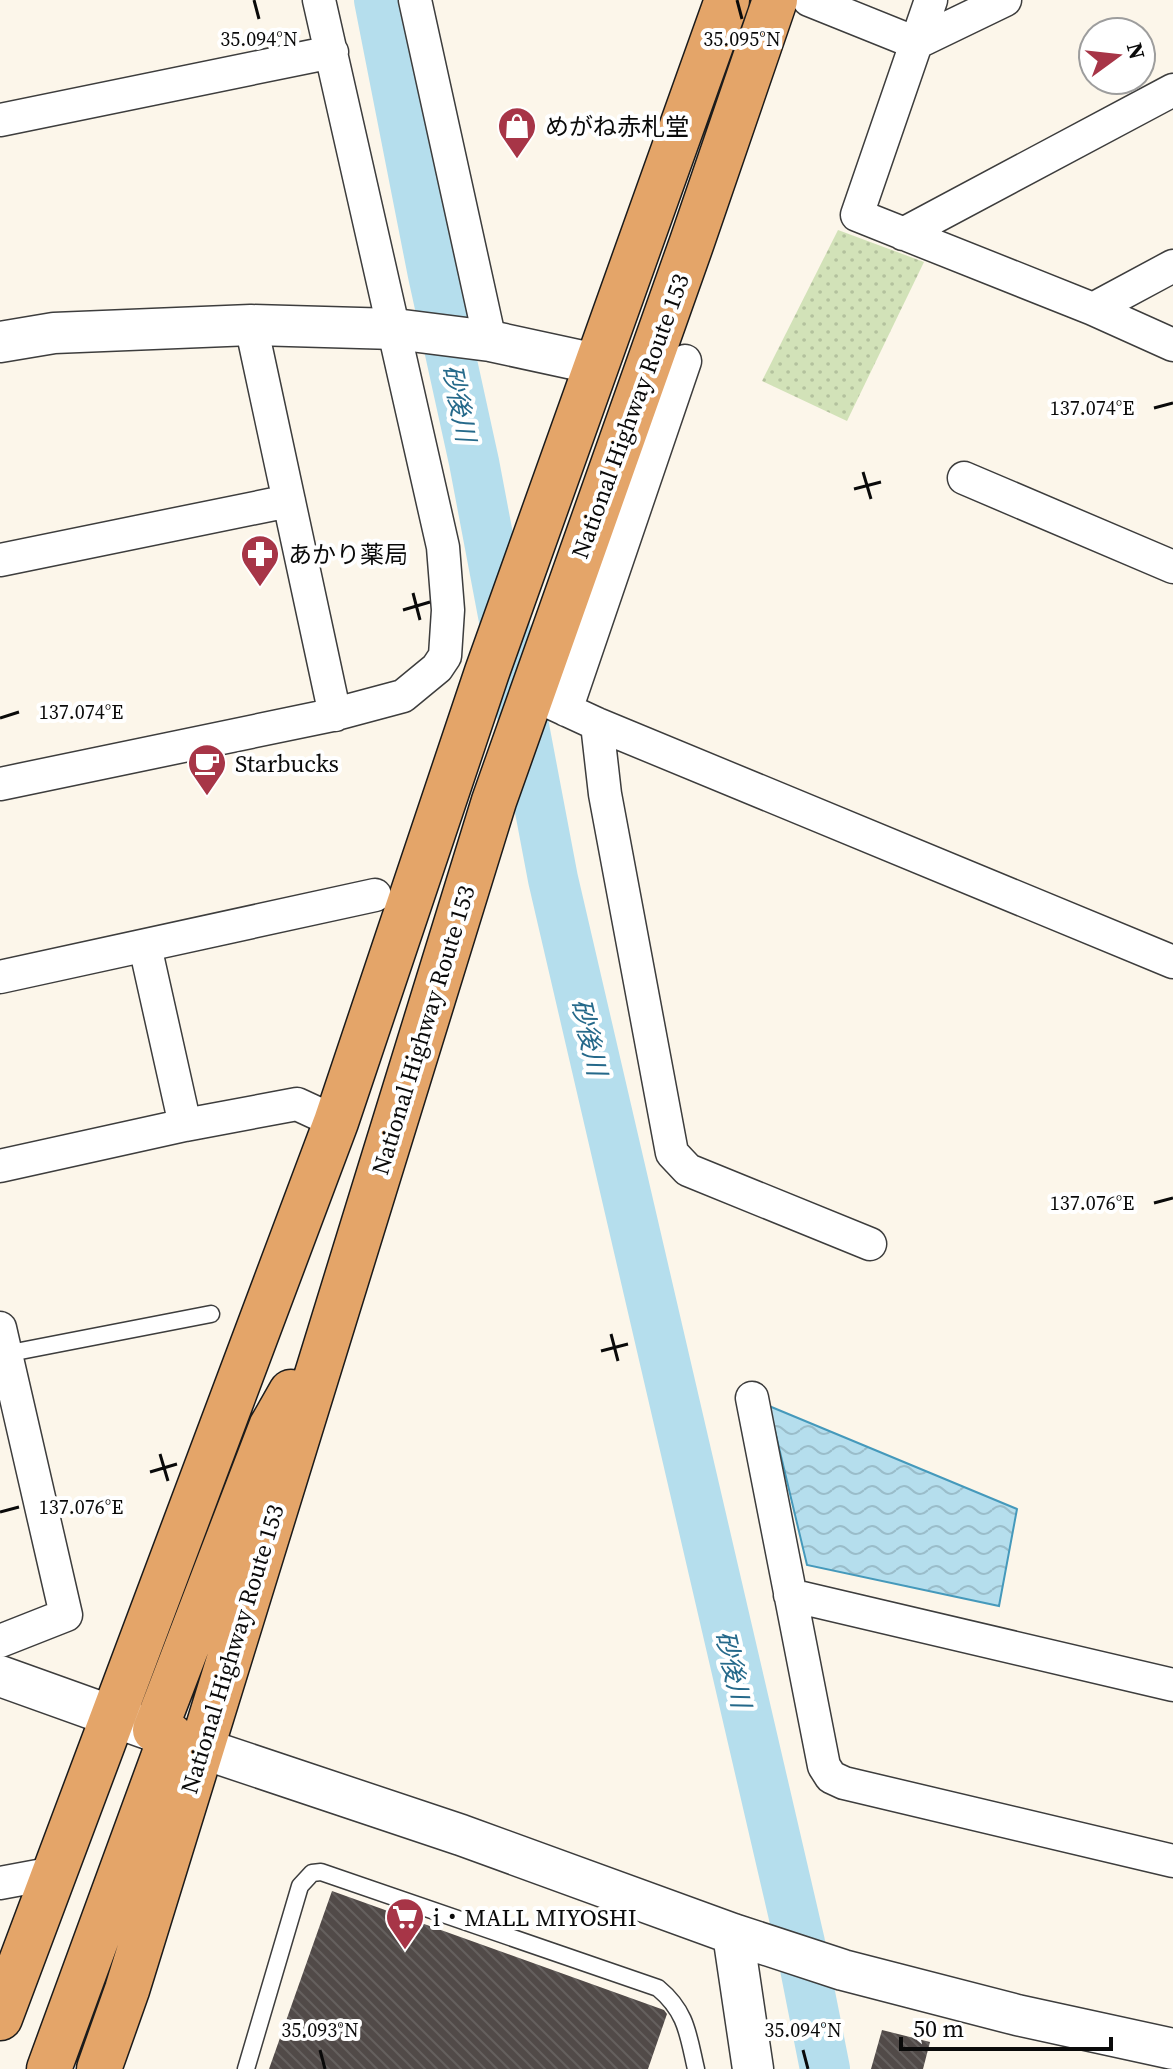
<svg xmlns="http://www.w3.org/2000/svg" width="1173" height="2069" viewBox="0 0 1173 2069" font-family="'Source Serif 4','Noto Sans JP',serif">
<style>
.grass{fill:url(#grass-dots)}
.water{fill:url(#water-waves);stroke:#4599bb;stroke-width:2}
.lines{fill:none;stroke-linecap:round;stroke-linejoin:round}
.river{stroke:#b5deed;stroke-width:50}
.building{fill:url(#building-back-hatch)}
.service-casing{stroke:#3d3d3d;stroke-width:19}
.minor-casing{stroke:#3d3d3d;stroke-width:35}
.tertiary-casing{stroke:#3d3d3d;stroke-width:43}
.trunk-casing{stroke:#1b1b1b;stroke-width:47}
.service{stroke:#fff;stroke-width:16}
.minor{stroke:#fff;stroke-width:32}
.tertiary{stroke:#fff;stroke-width:40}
.trunk{stroke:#e4a569;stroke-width:44}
.ticks{fill:none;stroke:#0a0a0a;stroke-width:3}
.labels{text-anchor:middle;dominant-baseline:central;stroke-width:8;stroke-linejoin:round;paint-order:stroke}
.poi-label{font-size:24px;fill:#0a0a0a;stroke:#fff;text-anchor:start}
.street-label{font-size:24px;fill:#0a0a0a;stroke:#fff}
.water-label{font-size:26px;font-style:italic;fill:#25698a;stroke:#fff}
.ticks-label{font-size:20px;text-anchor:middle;fill:#0a0a0a;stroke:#fff;stroke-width:8;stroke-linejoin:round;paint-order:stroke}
</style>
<defs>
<pattern id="grass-dots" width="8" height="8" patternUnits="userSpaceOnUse" patternTransform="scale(2)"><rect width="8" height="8" fill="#d2e2b8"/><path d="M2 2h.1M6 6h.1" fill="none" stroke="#b3c19d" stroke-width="1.8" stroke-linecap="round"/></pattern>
<pattern id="water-waves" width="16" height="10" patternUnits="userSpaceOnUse" patternTransform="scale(2)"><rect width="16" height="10" fill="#b5deed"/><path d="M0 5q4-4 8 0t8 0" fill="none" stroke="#9abdca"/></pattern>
<pattern id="building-back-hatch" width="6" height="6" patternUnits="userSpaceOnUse" patternTransform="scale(2)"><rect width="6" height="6" fill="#514a48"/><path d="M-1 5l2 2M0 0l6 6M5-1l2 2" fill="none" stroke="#65605e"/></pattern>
</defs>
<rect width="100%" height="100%" fill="#fcf6ea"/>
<path class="grass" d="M838,230l86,32 -77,159 -85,-40z"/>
<path class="water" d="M769,1406l248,103 -18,97 -192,-41z"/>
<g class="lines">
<path class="river" d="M379,0l54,275 41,187 79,417 247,1064 25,126"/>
</g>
<path class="building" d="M332,1891l332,119 3,4 -19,55h-379z
M882,2030l48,12 -7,27h-52z"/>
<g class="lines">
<defs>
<path id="service" d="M5,1354l206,-40
M246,2069l54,-183 12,-13 9,-1 337,116c29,24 30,47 38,81"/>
<path id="minor" d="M415,0l75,341
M809,0l107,43 89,-43
M931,0l-74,215 236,94 80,36
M0,120l332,-68
M903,234l270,-144
M1093,309l80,-43
M251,325l84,390
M964,478l209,89
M0,560l289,-59
M532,694l65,30 576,238
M566,710l119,-349
M597,724l8,70 67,359 16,17 182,74
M0,784l332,-69 71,-19 34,-28 8,-12 3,-46 -5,-63 -124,-547
M145,946l40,179
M0,977l375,-82
M0,1166l185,-41 112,-21 39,18
M0,1328l66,287 -66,26
M752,1398l72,368 7,11 13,6 329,78
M790,1595l383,90
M0,1883l54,-10"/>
<path id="tertiary" d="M0,342l54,-9 197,-8 144,4 95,12 106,23
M0,1676l201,72 260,87 272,99 110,36 174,45 156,34
M733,1934l20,135"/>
<path id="trunk" d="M155,1730l116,-303 20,-35
M0,2018l336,-896 151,-450 240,-672
M49,2069l122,-333
M99,2069l28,-79 367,-1189 198,-559 83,-242"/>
</defs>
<use href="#service" class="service-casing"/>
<use href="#minor" class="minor-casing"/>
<use href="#tertiary" class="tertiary-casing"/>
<use href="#trunk" class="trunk-casing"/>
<use href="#service" class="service"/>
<use href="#minor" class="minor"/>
<use href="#tertiary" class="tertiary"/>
<use href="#trunk" class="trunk"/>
</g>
<path class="ticks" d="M254,0l5,19M737,0l5,19M1154,408l19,-5M863,472l8,27M854,489l27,-7M413,593l7,27M403,610l27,-8M0,718l19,-6M1154,1203l19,-5M611,1334l7,27M601,1351l27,-7M160,1454l8,27M150,1472l27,-8M0,1512l19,-5M320,2050l5,19M803,2050l5,19"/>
<defs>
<symbol id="shop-pin" viewBox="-11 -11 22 30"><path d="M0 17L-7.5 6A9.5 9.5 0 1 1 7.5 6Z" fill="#a73547" stroke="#fff"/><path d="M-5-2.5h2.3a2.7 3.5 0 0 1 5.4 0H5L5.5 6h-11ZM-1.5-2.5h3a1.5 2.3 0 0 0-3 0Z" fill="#fff"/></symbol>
<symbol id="pharmacy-pin" viewBox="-11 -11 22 30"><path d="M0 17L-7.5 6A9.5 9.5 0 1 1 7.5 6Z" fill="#a73547" stroke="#fff"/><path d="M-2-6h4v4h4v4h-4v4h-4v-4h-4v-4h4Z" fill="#fff"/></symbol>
<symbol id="cafe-pin" viewBox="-11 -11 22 30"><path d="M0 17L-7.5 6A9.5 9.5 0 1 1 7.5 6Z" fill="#a73547" stroke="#fff"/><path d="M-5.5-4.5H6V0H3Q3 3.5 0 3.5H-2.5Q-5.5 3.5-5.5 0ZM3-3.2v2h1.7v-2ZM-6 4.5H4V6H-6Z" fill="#fff"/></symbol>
<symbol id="supermarket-pin" viewBox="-11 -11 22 30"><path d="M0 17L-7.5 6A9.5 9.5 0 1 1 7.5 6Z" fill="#a73547" stroke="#fff"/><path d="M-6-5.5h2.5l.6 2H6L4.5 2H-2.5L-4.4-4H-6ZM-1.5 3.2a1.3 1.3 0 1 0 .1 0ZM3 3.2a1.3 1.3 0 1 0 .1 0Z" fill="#fff"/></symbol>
</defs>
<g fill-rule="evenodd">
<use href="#shop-pin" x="495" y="104" width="44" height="60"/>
<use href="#pharmacy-pin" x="238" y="532" width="44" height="60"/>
<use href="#cafe-pin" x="185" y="741" width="44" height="60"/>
<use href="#supermarket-pin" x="383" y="1895" width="44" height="60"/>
</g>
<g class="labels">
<g class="poi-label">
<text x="545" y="126">めがね赤札堂</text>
<text x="288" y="554">あかり薬局</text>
<text x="235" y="763">Starbucks</text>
<text x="433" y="1917">i・MALL MIYOSHI</text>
</g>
<g class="street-label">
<text transform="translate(630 416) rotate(-70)">National Highway Route 153</text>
<text transform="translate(423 1030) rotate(-73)">National Highway Route 153</text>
<text transform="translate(232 1649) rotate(-73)">National Highway Route 153</text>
</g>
<g class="water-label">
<text transform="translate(459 403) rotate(79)">砂後川</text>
<text transform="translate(589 1037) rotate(77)">砂後川</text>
<text transform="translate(733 1669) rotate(77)">砂後川</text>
</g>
</g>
<g class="ticks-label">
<text x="742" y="46">35.095°N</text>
<text x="259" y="46">35.094°N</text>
<text x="1092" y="415">137.074°E</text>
<text x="81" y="719">137.074°E</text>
<text x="1092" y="1210">137.076°E</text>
<text x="81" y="1514">137.076°E</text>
<text x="320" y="2037">35.093°N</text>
<text x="803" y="2037">35.094°N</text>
</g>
<g transform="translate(1117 56) rotate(75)"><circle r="38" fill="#ffffff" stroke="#9d9d9d" stroke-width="2"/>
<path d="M0-6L14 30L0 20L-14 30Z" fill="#a73547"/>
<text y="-12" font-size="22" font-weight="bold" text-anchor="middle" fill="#0a0a0a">N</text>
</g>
<path d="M901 2037v12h210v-12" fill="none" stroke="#0a0a0a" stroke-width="4"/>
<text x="913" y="2037" font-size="24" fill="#0a0a0a" stroke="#ffffff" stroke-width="6" paint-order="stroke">50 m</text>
</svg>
